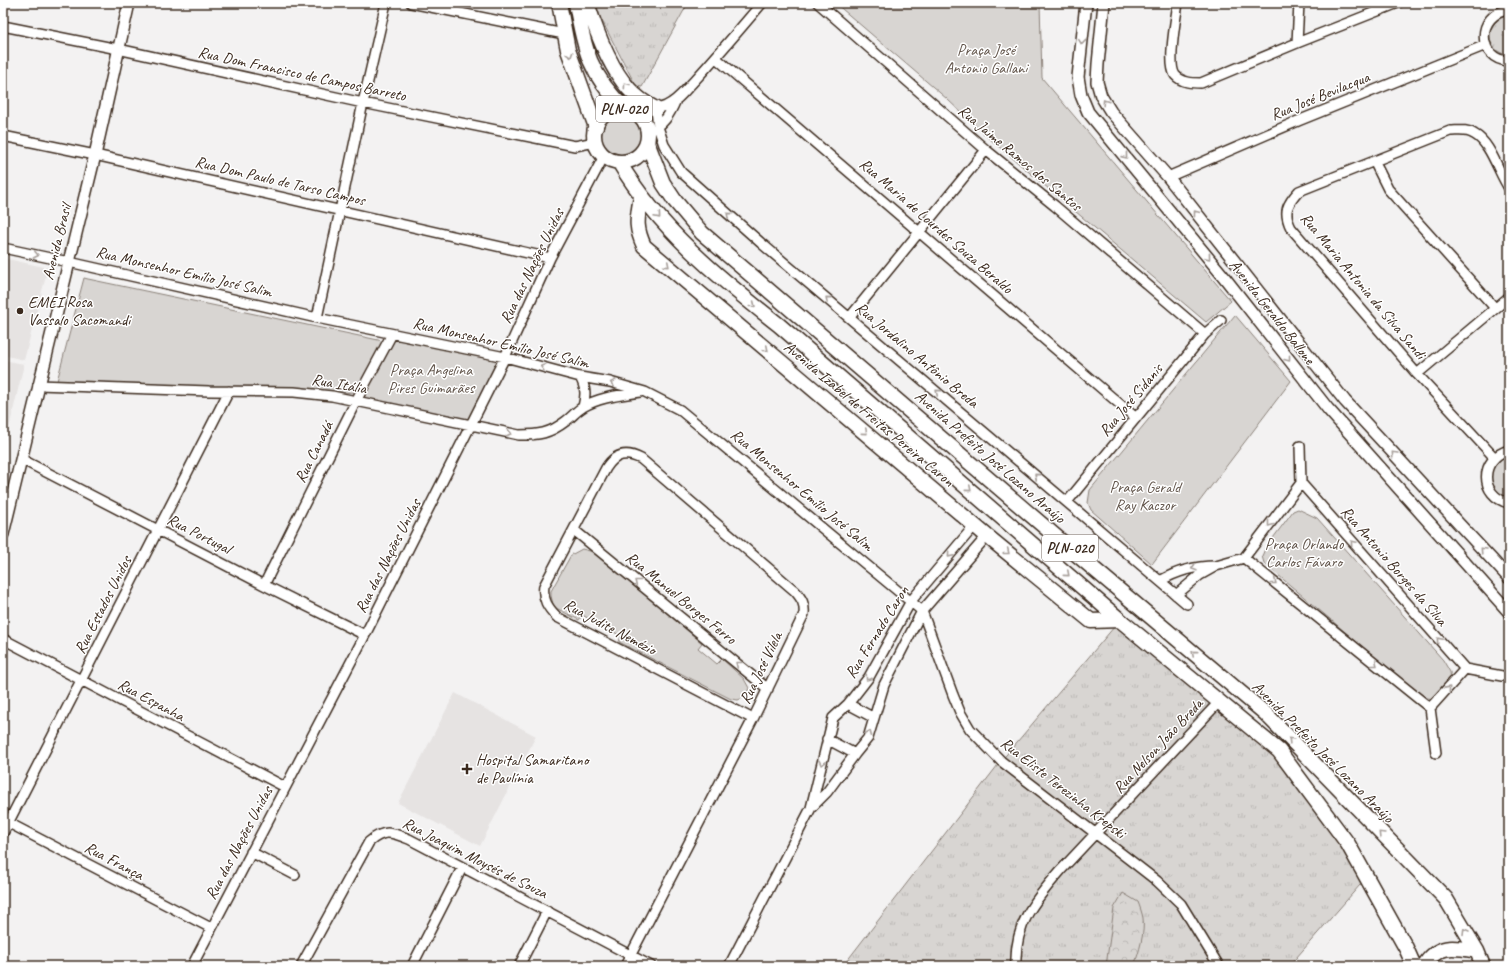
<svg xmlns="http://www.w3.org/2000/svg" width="1512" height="969" viewBox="0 0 1512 969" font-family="Caveat,sans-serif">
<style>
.built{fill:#e6e3e2}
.grass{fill:url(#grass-tufts);stroke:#8a8078}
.forest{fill:url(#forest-crowns);stroke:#8a8078}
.park{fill:#d8d5d2;stroke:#8a8078}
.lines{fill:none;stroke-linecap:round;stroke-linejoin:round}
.minor-casing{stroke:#3b2a1e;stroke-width:12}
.tertiary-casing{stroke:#3b2a1e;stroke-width:14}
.primary-casing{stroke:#3b2a1e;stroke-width:17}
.minor{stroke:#fff;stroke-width:9}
.tertiary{stroke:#fff;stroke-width:11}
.primary{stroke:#fff;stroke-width:14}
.oneway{stroke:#a79f9a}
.poi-dot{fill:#3b2a1e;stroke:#fff;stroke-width:1.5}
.labels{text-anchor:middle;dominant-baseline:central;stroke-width:3;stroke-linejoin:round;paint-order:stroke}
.shield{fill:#fff;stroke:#766a62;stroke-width:1}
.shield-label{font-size:15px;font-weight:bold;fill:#3b2a1e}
.park-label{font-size:16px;fill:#62554b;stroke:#fff}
.street-label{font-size:16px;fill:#3b2a1e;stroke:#fff}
.poi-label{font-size:16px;fill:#3b2a1e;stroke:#fff;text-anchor:start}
</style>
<defs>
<pattern id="grass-tufts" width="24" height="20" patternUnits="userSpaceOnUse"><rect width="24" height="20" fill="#d8d5d2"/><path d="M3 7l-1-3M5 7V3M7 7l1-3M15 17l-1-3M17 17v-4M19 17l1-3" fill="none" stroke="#bab7b4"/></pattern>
<pattern id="forest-crowns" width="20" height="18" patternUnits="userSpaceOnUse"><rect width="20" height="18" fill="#d8d5d2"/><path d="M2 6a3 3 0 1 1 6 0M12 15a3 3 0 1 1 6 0" fill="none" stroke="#bab7b4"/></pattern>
</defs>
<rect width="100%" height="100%" fill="#f3f2f2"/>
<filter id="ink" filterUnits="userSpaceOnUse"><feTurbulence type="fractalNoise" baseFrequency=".025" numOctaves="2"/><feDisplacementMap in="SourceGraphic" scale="8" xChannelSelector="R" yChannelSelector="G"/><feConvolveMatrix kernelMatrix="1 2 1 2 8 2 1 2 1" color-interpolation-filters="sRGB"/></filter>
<g filter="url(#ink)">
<path class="built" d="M3,258l45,10 -24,92 -21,-5z
M3,360l21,4 -21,90z
M455,693l81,43 -56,110 -82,-43z"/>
<path class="grass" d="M596,3h92l-46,84 -6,-1 -35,-67z
M1509,15v40c-26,-3 -25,-35 0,-40z
M1120,620l159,131 88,126 -78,89h-446l158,-205z"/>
<path class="forest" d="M1123,893l15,9c2,5 4,11 5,16 2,15 -4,34 -9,48h-28l8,-58z"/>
<path class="park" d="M835,3h205l2,75 189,223 -25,21 -222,-188 -37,-35z
M601 135a20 20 0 1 1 40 0a20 20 0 1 1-40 0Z
M84,278l4,1 295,62 -28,52 -91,-6 -104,-1 -103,-5z
M1235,315l56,66 -139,183 -61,-54 -3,-7 2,-13z
M394,338l106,21 -30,61 -108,-22z
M1509,455v43c-16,-4 -24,-21 -14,-35 4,-5 9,-6 14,-8z
M1298,509l19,9 126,142 7,12 1,7 -15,20 -9,-1 -9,-4 -154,-131 -2,-7 3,-7 28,-38z
M582,549l12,3 108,91 -4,5 19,16 5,-5 22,20 5,9 -4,9 -7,3 -7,-1 -112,-57 2,-6 -39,-21 -3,5 -23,-12 -3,-4 -2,-8v-5l20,-36z"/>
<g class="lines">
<defs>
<path id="minor" d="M411,3l153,31
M818,3l168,147 69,56 150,128
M1178,3c-2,15 -11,60 -3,72 7,8 18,8 26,8l96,-40 101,-40
M1509,10c-33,3 -33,50 0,51
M3,26l115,23 245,54 212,43 20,-4
M1297,43l2,-40
M716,58l420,360
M656,109l2,18 6,18 17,27 80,71 426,361
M633,111c11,0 22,0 33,-5 12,-5 20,-17 29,-26 23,-25 45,-51 67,-77
M648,131c15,-4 22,-17 28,-31
M3,136l92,19 455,103
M1374,161l14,28 107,119
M1168,177l130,-56 188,-76
M3,248l66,14 248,56 188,39 75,20 30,5 35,10 35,18 242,201 31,84 7,17 10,17 31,32 129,99 27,21 24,23 38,62
M850,317l136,-167
M317,318l46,-215 23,-100
M1417,374l92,-77
M580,377c6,11 6,18 3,30
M38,385l171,6 85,1 38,4 187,39c20,0 30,-1 47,-14 6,-4 10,-10 17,-14 16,-10 38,-12 57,-15
M1300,446l1,37
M1509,450c-30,8 -30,46 0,53
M1494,457l-77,-83 -126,-146c-8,-16 -4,-24 8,-37l151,-60c8,0 17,-2 24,3 17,9 24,38 35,54
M21,459l243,126 101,50
M1067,502l138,-168 16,-14
M574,530l194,159
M1244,558l186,150 6,45
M1160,581c17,-10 36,-15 55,-15
M264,585l92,-184 36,-67
M1176,595l24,-20 16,-9 28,-8 57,-75 164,186 37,7
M3,639l282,148
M848,704l26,14
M1430,708l35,-39
M827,739l28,15
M812,807l15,-15 28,-38 13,-16 16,-53 38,-74 65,-75
M3,820l208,108
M3,833l226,-442
M251,852l44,23
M192,966l173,-331 140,-278 45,-99 54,-102
M301,966l68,-124c15,-13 22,-10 40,-3l242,127
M412,966l50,-98
M519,966l28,-55
M625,966l128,-247 51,-105c1,-10 -2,-15 -9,-23l-154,-132c-15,-8 -26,-5 -35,9l-62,118c-2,13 4,22 13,31l196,102
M729,966l82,-158 22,-90 15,-14 21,-27 42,-76 64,-76
M1016,966c-2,-42 19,-66 45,-96l158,-168"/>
<path id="tertiary" d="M1086,3l-8,74 3,18 7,17 136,165 104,132 181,203
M1104,3l-6,61 -1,18 4,14 10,16 57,65 177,224 164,177
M3,534l92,-379 34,-152"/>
<path id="primary" d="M559,3l9,47 28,77
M576,3c8,46 14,73 49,106
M587,3c9,28 22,64 42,86 8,9 17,15 27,20
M594 135a27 27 0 1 1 54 0a27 27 0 1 1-54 0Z
M647,142l16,41 12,18 27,32 373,320 191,161 180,185 31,52 6,15
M619,162c39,66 100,116 160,163l341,295 159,131 69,93 58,104 8,18
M641,196c-3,21 -7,29 3,50l343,290 104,85 29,-1
M1424,966c14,-23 30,-19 53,-15"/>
</defs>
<use href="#minor" class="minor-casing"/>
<use href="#tertiary" class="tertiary-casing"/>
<use href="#primary" class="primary-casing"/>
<use href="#minor" class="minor"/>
<use href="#tertiary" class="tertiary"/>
<use href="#primary" class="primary"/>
</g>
<defs><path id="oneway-chevron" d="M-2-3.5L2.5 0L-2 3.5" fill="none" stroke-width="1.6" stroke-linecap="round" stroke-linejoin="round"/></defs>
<g class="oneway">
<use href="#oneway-chevron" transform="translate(1082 42) rotate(96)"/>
<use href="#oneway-chevron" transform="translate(570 55) rotate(72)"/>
<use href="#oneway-chevron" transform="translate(626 85) rotate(-126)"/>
<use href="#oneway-chevron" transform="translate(1105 102) rotate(-123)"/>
<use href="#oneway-chevron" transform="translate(1125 156) rotate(51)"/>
<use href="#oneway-chevron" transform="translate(1196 213) rotate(-128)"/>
<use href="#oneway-chevron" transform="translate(729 215) rotate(-139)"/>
<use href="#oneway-chevron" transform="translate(658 216) rotate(49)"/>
<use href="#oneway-chevron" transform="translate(36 255) rotate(12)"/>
<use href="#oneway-chevron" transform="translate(1208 257) rotate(51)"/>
<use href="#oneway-chevron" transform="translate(667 265) rotate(40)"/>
<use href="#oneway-chevron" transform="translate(828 299) rotate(-140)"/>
<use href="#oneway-chevron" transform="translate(753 305) rotate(38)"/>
<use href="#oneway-chevron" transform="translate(766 349) rotate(40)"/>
<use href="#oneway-chevron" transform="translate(1288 359) rotate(52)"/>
<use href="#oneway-chevron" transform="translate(543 367) rotate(-165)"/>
<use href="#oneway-chevron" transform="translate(613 383) rotate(-167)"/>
<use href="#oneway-chevron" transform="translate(938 392) rotate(-140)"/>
<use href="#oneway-chevron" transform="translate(865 432) rotate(40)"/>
<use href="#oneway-chevron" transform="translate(509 433) rotate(12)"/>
<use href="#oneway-chevron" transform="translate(1394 454) rotate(-133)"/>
<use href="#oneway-chevron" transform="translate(1037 476) rotate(-140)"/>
<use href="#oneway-chevron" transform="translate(969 489) rotate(41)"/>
<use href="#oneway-chevron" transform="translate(1270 524) rotate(128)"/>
<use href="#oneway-chevron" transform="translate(1353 543) rotate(-131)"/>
<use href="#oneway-chevron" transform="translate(1483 550) rotate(-133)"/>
<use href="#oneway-chevron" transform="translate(1007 552) rotate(39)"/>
<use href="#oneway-chevron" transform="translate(950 555) rotate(131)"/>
<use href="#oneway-chevron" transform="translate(1194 568) rotate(162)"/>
<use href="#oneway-chevron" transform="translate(1067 574) rotate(41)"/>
<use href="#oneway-chevron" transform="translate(637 582) rotate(-141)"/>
<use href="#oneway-chevron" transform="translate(1274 582) rotate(39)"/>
<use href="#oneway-chevron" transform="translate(1439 640) rotate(-131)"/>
<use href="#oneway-chevron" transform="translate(1194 653) rotate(-140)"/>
<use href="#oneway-chevron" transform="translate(738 664) rotate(-141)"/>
<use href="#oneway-chevron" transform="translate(1375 664) rotate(39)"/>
<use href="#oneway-chevron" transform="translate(868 678) rotate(125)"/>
<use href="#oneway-chevron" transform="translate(1448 689) rotate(-48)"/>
<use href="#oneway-chevron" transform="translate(869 733) rotate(-67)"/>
<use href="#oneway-chevron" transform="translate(1291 740) rotate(-134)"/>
<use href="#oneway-chevron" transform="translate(822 763) rotate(103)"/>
<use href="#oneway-chevron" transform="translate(1381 834) rotate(-134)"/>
<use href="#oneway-chevron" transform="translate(1465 931) rotate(-121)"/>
</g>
</g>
<g class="poi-dot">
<circle cx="20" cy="311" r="4"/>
<path d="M465 763h4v4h4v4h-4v4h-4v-4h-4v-4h4z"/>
</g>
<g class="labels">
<g class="shield">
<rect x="596" y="96" width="56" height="26" rx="3"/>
<rect x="1042" y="535" width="56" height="26" rx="3"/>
</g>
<g class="shield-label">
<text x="624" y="109">PLN-020</text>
<text x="1070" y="548">PLN-020</text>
</g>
<g class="park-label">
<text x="986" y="50">Praça José<tspan x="986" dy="18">Antonio Gallani</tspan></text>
<text x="431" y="370">Praça Angelina<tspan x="431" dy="18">Pires Guimarães</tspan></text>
<text x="1145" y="487">Praça Gerald<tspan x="1145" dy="18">Ray Kaczor</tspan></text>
<text x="1304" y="544">Praça Orlando<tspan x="1304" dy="18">Carlos Fávaro</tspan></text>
</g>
<g class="street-label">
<text transform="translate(302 74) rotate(12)">Rua Dom Francisco de Campos Barreto</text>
<text transform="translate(1320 96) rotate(-22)">Rua José Bevilacqua</text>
<text transform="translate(1020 158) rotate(40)">Rua Jaime Ramos dos Santos</text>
<text transform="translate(280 181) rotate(13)">Rua Dom Paulo de Tarso Campos</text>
<text transform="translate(936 226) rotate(41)">Rua Maria de Lourdes Souza Beraldo</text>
<text transform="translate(57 242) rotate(-76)">Avenida Brasil</text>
<text transform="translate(532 266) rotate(-64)">Rua das Nações Unidas</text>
<text transform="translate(184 272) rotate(13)">Rua Monsenhor Emílio José Salim</text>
<text transform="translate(1363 286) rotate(50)">Rua Maria Antonia da Silva Sandi</text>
<text transform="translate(1272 312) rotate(52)">Avenida Geraldo Ballone</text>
<text transform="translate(501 343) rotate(13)">Rua Monsenhor Emílio José Salim</text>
<text transform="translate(917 355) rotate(40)">Rua Jordalino Antônio Breda</text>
<text transform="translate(339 384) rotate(10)">Rua Itália</text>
<text transform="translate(1131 400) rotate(-50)">Rua José Sidanis</text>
<text transform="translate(869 414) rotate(40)">Avenida Izabel de Freitas Pereira Caron</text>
<text transform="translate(314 452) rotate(-63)">Rua Canadá</text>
<text transform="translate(990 457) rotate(41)">Avenida Prefeito José Lozano Araújo</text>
<text transform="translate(802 490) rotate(40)">Rua Monsenhor Emílio José Salim</text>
<text transform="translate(199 534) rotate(27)">Rua Portugal</text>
<text transform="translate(388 556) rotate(-63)">Rua das Nações Unidas</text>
<text transform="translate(1394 566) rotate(49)">Rua Antonio Borges da Silva</text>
<text transform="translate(681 598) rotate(39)">Rua Manuel Borges Ferro</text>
<text transform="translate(103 605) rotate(-63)">Rua Estados Unidos</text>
<text transform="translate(610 627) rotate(28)">Rua Judite Nemézio</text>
<text transform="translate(877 632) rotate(-58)">Rua Fernado Caron</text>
<text transform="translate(761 668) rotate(-64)">Rua José Vilela</text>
<text transform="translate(151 700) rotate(28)">Rua Espanha</text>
<text transform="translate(1158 746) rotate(-47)">Rua Nelson João Breda</text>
<text transform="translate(1323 752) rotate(45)">Avenida Prefeito José Lozano Araújo</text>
<text transform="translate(1063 788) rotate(38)">Rua Eliste Terezinha Krepski</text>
<text transform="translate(239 843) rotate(-62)">Rua das Nações Unidas</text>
<text transform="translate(475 858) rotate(27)">Rua Joaquim Moysés de Souza</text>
<text transform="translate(114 861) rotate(28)">Rua França</text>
</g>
<g class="poi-label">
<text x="28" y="302">EMEI Rosa<tspan x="28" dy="18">Vassalo Sacomandi</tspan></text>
<text x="476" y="760">Hospital Samaritano<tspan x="476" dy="18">de Paulínia</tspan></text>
</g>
</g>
<rect width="1512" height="969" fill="none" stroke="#fff" stroke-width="16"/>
<rect x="8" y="8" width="1496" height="953" fill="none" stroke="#3b2a1e" stroke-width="1.5" filter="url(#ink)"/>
</svg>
